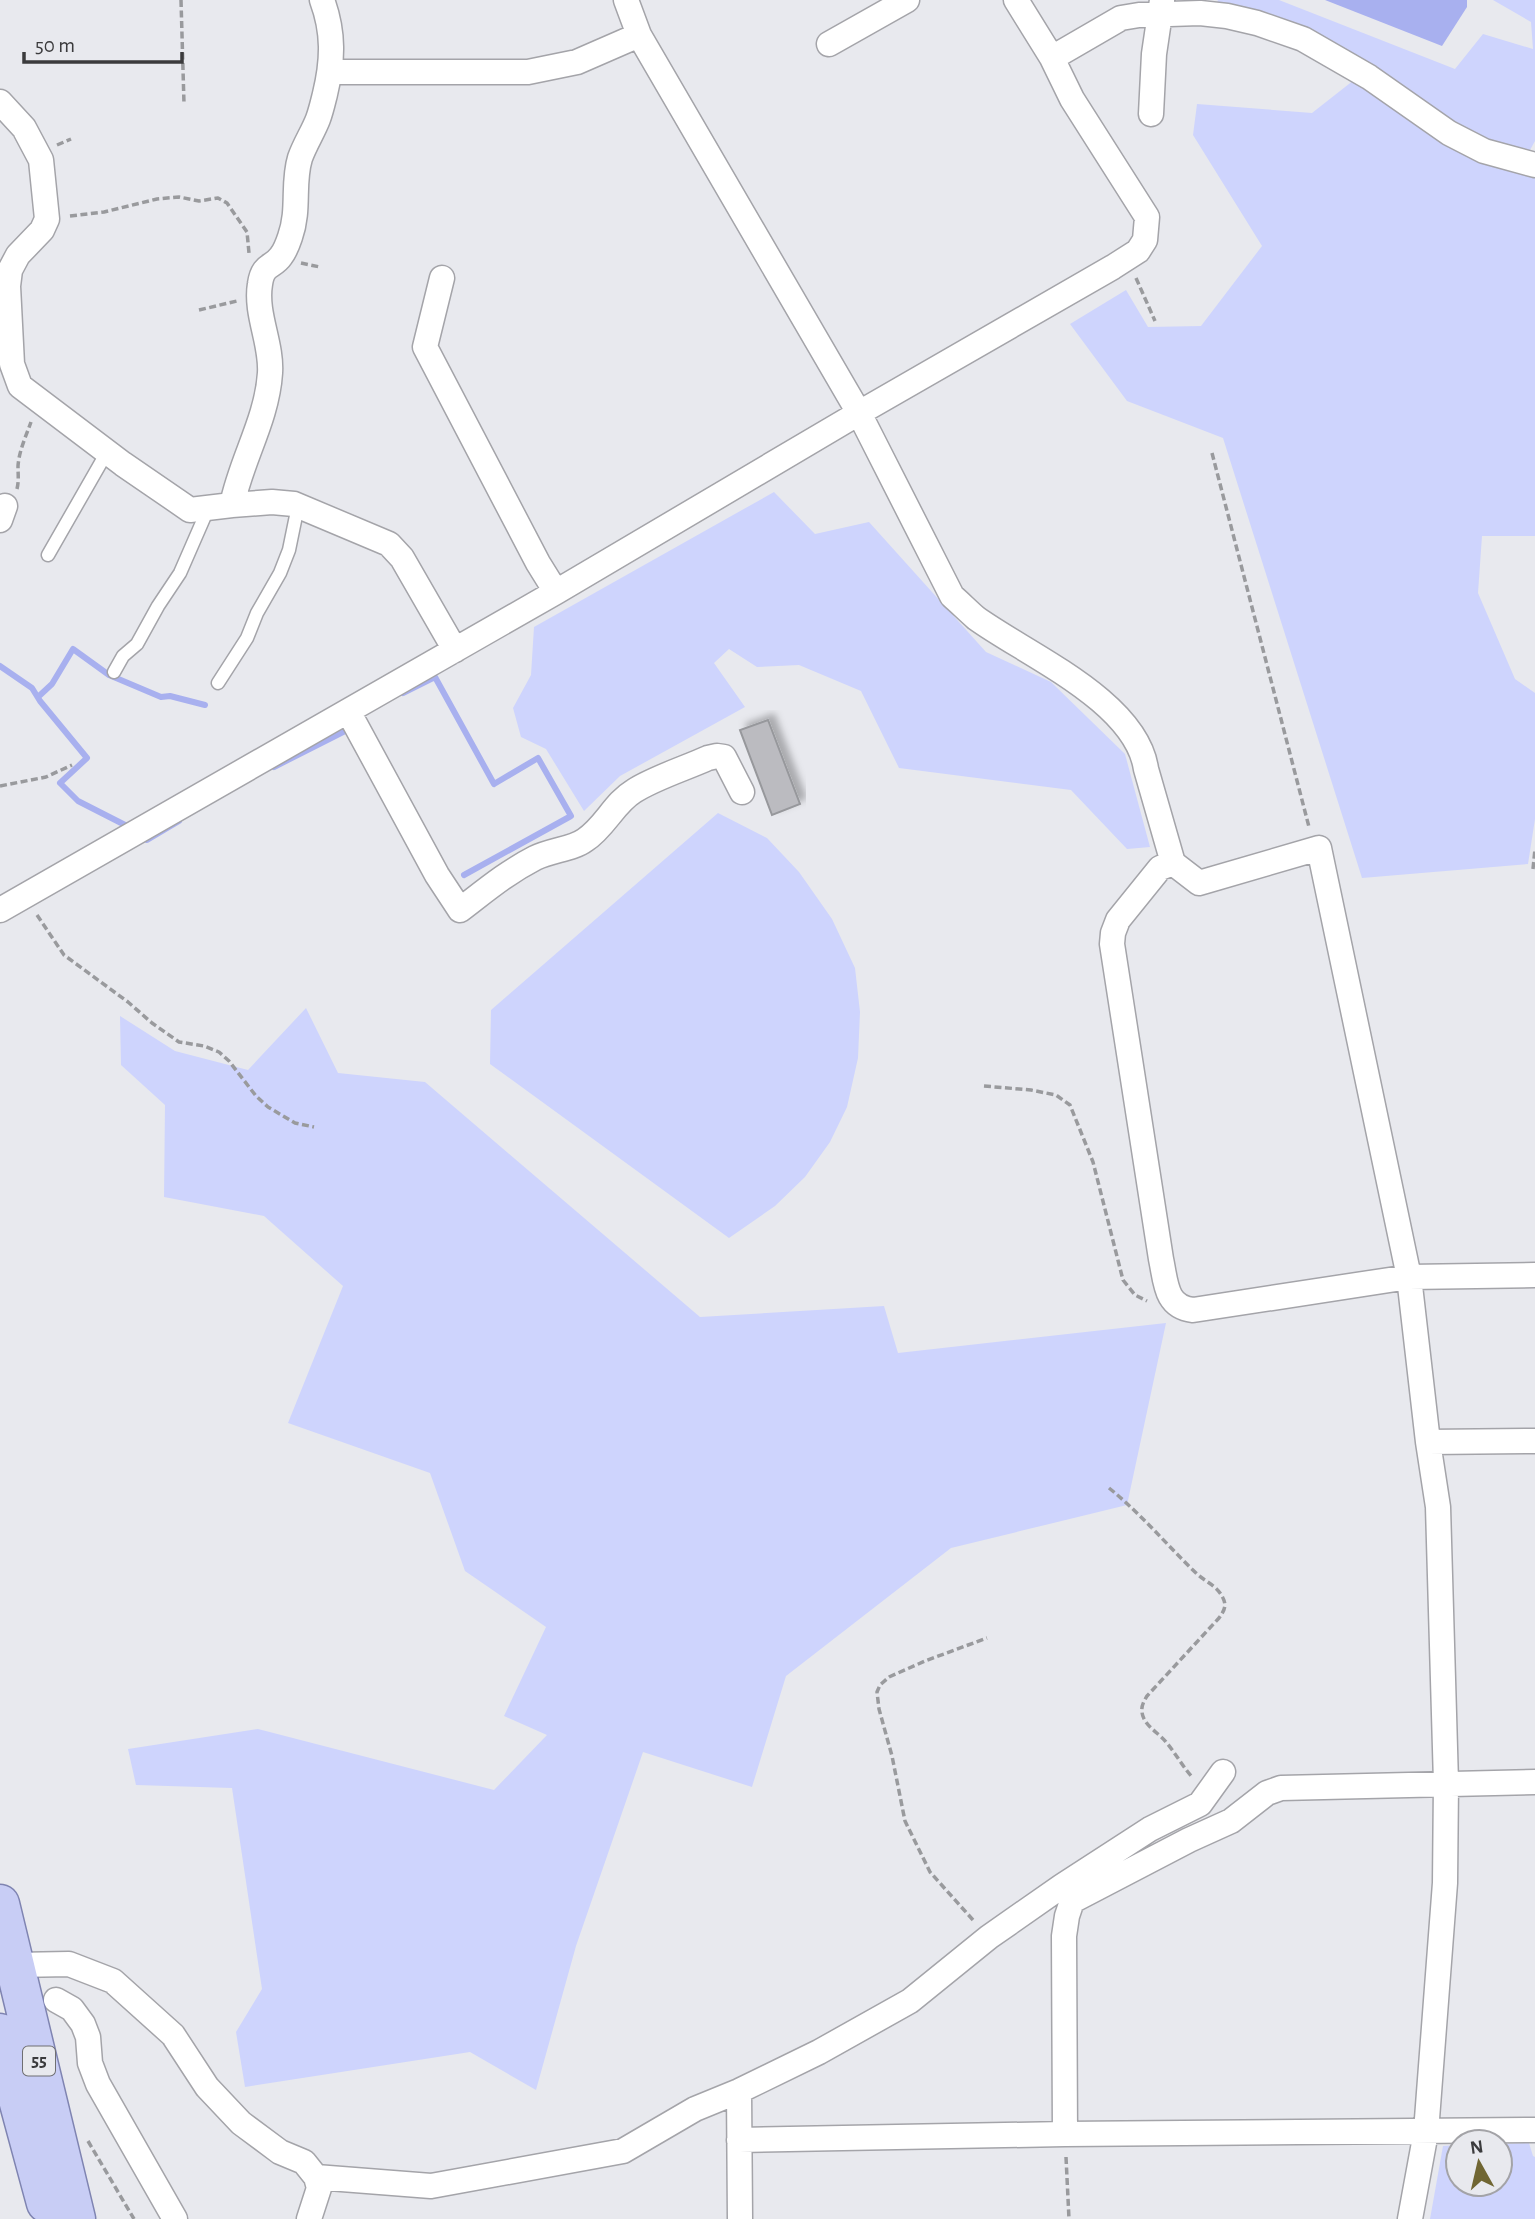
<svg xmlns="http://www.w3.org/2000/svg" width="1535" height="2219" viewBox="0 0 1535 2219" font-family="'Alegreya Sans',sans-serif">
<style>
.green{fill:#ced4fd}
.water{fill:#a8b0ef}
.lines{fill:none;stroke-linecap:round;stroke-linejoin:round}
.stream{stroke:#a8b0ef;stroke-width:6}
.building{fill:#bbbbc0;stroke:#97989c;stroke-width:2;filter:url(#shadow)}
.lane-casing{stroke:#a4a4a9;stroke-width:15}
.street-casing{stroke:#a4a4a9;stroke-width:27}
.primary-casing{stroke:#7f84b1;stroke-width:41}
.path{stroke:#999a9d;stroke-width:3.5;stroke-dasharray:7 3.5;stroke-linecap:butt}
.lane{stroke:#fff;stroke-width:12}
.street{stroke:#fff;stroke-width:24}
.primary{stroke:#c8cdf5;stroke-width:38}
.labels{text-anchor:middle;dominant-baseline:central;stroke-width:6;stroke-linejoin:round;paint-order:stroke}
.shield{fill:#e8e9ee;stroke:#6f6f72;stroke-width:2}
.shield-label{font-size:18px;font-weight:bold;fill:#3b3b3d}
</style>
<defs>
<filter id="shadow"><feDropShadow dx="6" dy="-6" stdDeviation="3.5" flood-color="#0004"/></filter>
</defs>
<rect width="100%" height="100%" fill="#e8e9ee"/>
<path class="green" d="M1218,0h61l176,69 28,-35 50,15 -2,-27 -38,-22h42v141l-10,18 10,11v366h-53l-4,57 37,86 20,14v126l-7,45 -166,14 -139,-440 -96,-37 -57,-77 56,-34 22,37 53,-1 61,-80 -69,-111 4,-31 115,9 56,-44 -154,-59z
M774,492l41,42 54,-12 117,130 65,30 74,72 25,93 -23,2 -56,-59 -172,-22 -38,-77 -62,-26 -42,2 -28,-18 -15,14 31,44 -125,69 -36,35 -38,-62 -25,-12 -8,-29 18,-33 3,-48z
M718,813l49,25 32,34 33,47 23,49 5,44 -2,46 -11,49 -17,35 -25,35 -30,29 -46,32 -239,-174 1,-54z
M306,1008l32,65 87,9 275,235 184,-11 14,47 268,-30 -39,182 -176,43 -165,128 -34,111 -109,-35 -67,194 -40,144 -66,-38 -225,35 -9,-55 26,-43 -30,-201 -96,-3 -8,-36 130,-20 236,61 53,-55 -43,-19 42,-89 -81,-56 -35,-98 -142,-50 55,-137 -79,-70 -100,-19 1,-92 -44,-40 -1,-49 55,35 73,19z
M1529,2143l4,13 2,1v62h-105l13,-73 15,-1v39h42v-40z"/>
<path class="water" d="M1325,0h142v7l-25,39z"/>
<g class="lines">
<path class="stream" d="M0,666l32,22 8,13 47,57 -27,25 18,18 51,26
M403,693l32,-16 59,107 44,-26 33,58 -107,59
M38,697l14,-13 21,-35 36,26 52,22 9,-1 35,9
M274,767l73,-37
M141,836l6,4 32,-19"/>
</g>
<path class="building" d="M768,720l32,84 -28,11 -32,-85z"/>
<g class="lines">
<defs>
<path id="lane" d="M48,555l59,-103
M114,672l9,-16 14,-12 21,-38 22,-33 24,-55 -2,-10
M218,683l29,-45 10,-25 23,-40 9,-23 9,-44"/>
<path id="street" d="M626,0l13,35 220,378 93,183c8,7 16,15 24,22 51,37 160,83 170,151l27,94 26,20 120,-35 90,429 19,165 10,65 8,276 -1,100 -19,249 -16,87
M829,44l78,-44
M1052,58l69,-40 18,-3 61,-2 27,3 30,7 46,16 66,38 80,56 35,18 51,14
M330,72h198l49,-10 62,-27
M0,102l24,26 17,32 6,59 -5,11 -24,25 -8,15 -2,16 4,78 8,22 103,78 67,46 42,-5c9,-45 35,-85 38,-132 2,-30 -15,-59 -10,-89 3,-21 13,-16 21,-28 4,-5 7,-13 9,-19 10,-28 2,-53 10,-79 5,-14 13,-26 18,-39 3,-8 5,-17 7,-25 8,-33 9,-62 -3,-94
M1151,114l3,-60 8,-54
M442,278l-17,69 113,216 18,29
M232,505l40,-3 22,2 95,40 13,14 53,92
M0,520l5,-14
M348,711l89,164 23,35c25,-19 46,-37 75,-52 16,-8 38,-9 50,-18 20,-13 29,-37 49,-49 20,-13 52,-23 74,-33l9,-2 7,1 18,35
M1173,863l-13,5 -42,52 -5,13 -1,11 49,315c5,23 4,48 32,51l216,-33 126,-2
M0,910l556,-318 303,-179 254,-146 25,-16 7,-11 2,-23 -75,-118 -20,-41 -36,-58
M1428,1442l107,-1
M1,1962l15,3 53,-1 44,17 60,54 34,52 34,36 39,29 24,10 12,15 115,9 192,-35 72,-42 44,-18 80,-39 91,-51 79,-64 73,-51 88,-57 50,-25 23,-32
M56,2000l16,9 11,15 5,13 2,26 8,21 77,135
M739,2091l1,128
M1065,2134l-1,-198 3,-20 5,-15 117,-61 42,-19 36,-28 14,-5 254,-6
M739,2140l326,-6 470,-4
M309,2219l10,-31 -3,-11"/>
<path id="primary" d="M0,1904l76,315
M0,2033l46,170"/>
</defs>
<use href="#lane" class="lane-casing"/>
<use href="#street" class="street-casing"/>
<use href="#primary" class="primary-casing"/>
<path class="path" d="M181,0l3,104
M57,145l14,-6
M70,216l34,-4 53,-13 22,-2 20,4 19,-3 9,5 20,29 2,21
M301,263l19,4
M1136,278l19,43
M199,310l38,-9
M1212,453l97,374
M17,489c2,-9 1,-14 1,-23 1,-15 8,-30 13,-44
M0,786l46,-9 26,-12
M1533,869l2,-20
M37,915l27,40 64,47 24,21 27,19 25,4 15,6 10,9 27,35 12,11 27,16 19,4
M984,1086l47,4 25,5 14,10 23,57 30,118 12,15 12,6
M1109,1488c32,26 57,56 87,85 9,9 21,12 27,25 4,8 1,13 -4,20l-72,78c-3,5 -6,10 -5,16 1,13 17,21 24,30 10,12 17,25 27,36
M973,1920l-43,-48 -25,-51 -13,-65 -13,-47 -2,-17 3,-7 9,-8 36,-16 62,-23
M88,2141l46,78
M1066,2157l3,62"/>
<use href="#lane" class="lane"/>
<use href="#street" class="street"/>
<use href="#primary" class="primary"/>
</g>
<g class="labels">
<rect class="shield" x="23" y="2046.5" width="32" height="29" rx="5"/>
<g class="shield-label">
<text x="39" y="2061">55</text>
</g>
</g>
<g transform="translate(1479 2163) rotate(352)"><circle r="33" fill="#e8e9ee" stroke="#a3a3a7" stroke-width="2"/>
<path d="M0-5L12 26L0 18L-12 26Z" fill="#706633"/>
<text y="-10" font-size="19" font-weight="bold" text-anchor="middle" fill="#3b3b3d">N</text>
</g>
<path d="M24 52v10h158v-10" fill="none" stroke="#3b3b3d" stroke-width="3.5"/>
<text x="35" y="52" font-size="21" fill="#3b3b3d" stroke="#e8e9ee" stroke-width="5" paint-order="stroke">50 m</text>
</svg>
